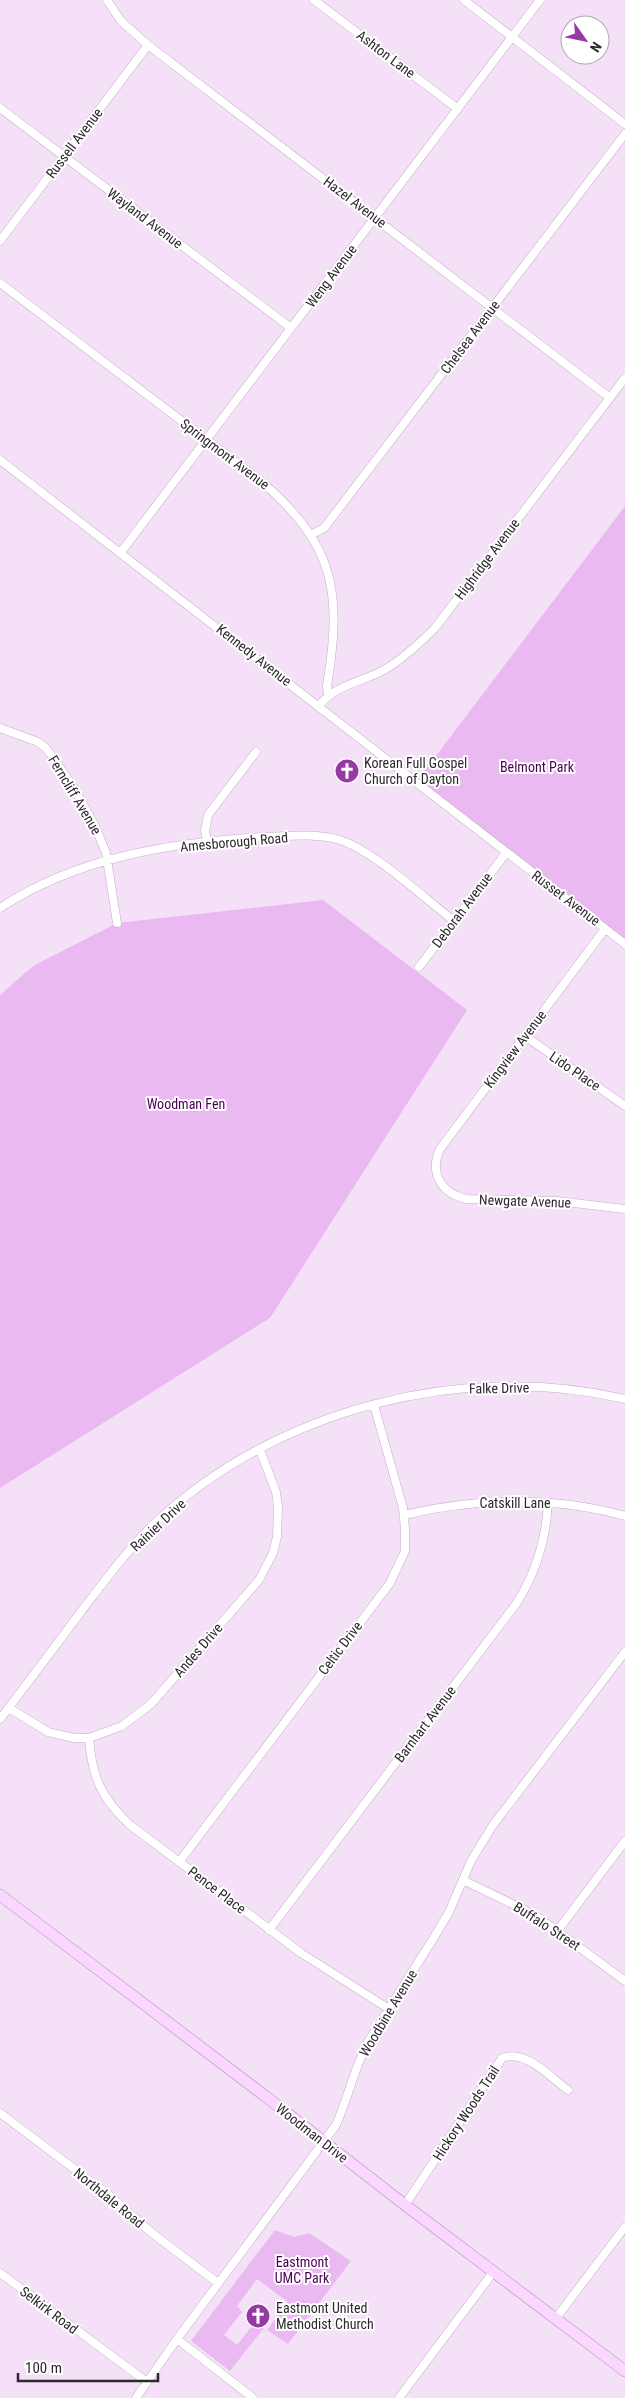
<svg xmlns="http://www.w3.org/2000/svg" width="625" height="2398" viewBox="0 0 625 2398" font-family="'Roboto Condensed',sans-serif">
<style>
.green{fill:#eab9f1}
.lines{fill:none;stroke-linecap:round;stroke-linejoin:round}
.street-casing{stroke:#c2afc4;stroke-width:9}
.primary-casing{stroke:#b088b6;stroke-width:12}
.street{stroke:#fff;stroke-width:8}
.primary{stroke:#fad7fe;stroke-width:11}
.labels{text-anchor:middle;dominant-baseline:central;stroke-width:4;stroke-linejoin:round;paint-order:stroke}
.street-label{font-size:14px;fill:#2e272f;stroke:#fff}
.poi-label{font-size:14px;fill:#2e272f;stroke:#fff;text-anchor:start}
.park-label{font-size:14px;fill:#4b0055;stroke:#fff}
</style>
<rect width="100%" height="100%" fill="#f5e1f7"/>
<path class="green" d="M625,506v438l-208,-163z
M323,900l144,110 -197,308 -270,170v-493l33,-29 84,-43z
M275,2230l19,7 15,-4 42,28 -63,83 -21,-14 21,-28 -31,-23 -20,27 5,6 -18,23 13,10 19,-24 8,7 -34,43 -39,-30z"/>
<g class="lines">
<defs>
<path id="street" d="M107,0l14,21 27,24 462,353
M314,0l144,109
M464,0l161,124
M0,108l291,220
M0,241l148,-196
M0,283l262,199c74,64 80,112 65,204l1,9
M0,460l625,484
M311,535l13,-7 301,-394
M121,552l419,-552
M319,706c15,-21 43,-24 65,-36 19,-11 35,-26 51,-42l190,-250
M0,728l38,14 8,6 28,40 21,38 11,27 11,70
M207,841l-2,-10 3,-16 48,-63
M0,908c77,-51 174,-66 264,-71 25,-1 51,-4 76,3 34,11 84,58 114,81
M605,929l-165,220c-11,24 1,44 26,50l91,2 68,8
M419,967l87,-114
M525,1036l100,70
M404,1515c73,-17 148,-19 221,1
M9,1708l39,24 26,6h15l33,-12 29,-22 108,-124 14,-27 4,-16 1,-30 -2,-15 -16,-42
M0,1719c27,-35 53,-70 80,-106 24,-31 47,-63 75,-90 121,-114 309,-162 470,-124
M89,1738c3,39 12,60 41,87l171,128 88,56
M179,1862l211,-279 15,-32v-22l-2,-21 -29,-103
M463,1880l72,35 90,66
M269,1930l247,-326c20,-31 30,-65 32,-101
M558,1930l67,-89
M0,2113l109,82 43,38 66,50
M405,2205l97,-147c24,-9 48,19 66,32
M0,2273l147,109
M556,2318l69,-91
M177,2339l76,59
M136,2398l41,-59 159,-214c12,-27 18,-56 32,-83l65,-103 16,-27 22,-51 22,-36 132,-173
M399,2398l95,-127"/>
<path id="primary" d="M0,1895l269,204 136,106 220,166"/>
</defs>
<use href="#street" class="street-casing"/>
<use href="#primary" class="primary-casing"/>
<use href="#street" class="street"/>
<use href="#primary" class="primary"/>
</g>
<defs>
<symbol id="church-disc" viewBox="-11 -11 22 22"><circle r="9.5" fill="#963aa3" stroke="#fff"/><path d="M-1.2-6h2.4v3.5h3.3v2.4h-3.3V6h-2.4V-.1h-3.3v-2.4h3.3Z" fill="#fff"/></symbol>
</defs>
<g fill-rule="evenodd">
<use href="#church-disc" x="333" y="757" width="28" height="28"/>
<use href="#church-disc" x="244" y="2302" width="28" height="28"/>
</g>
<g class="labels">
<g class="street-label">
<text transform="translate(386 54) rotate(37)">Ashton Lane</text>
<text transform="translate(74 143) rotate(-53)">Russell Avenue</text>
<text transform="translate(355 202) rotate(37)">Hazel Avenue</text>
<text transform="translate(145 218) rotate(37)">Wayland Avenue</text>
<text transform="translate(331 276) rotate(-53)">Weng Avenue</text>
<text transform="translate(470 337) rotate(-53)">Chelsea Avenue</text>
<text transform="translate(225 454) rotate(37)">Springmont Avenue</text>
<text transform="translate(487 559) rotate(-53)">Highridge Avenue</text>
<text transform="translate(254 655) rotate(38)">Kennedy Avenue</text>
<text transform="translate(75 795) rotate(59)">Ferncliff Avenue</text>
<text transform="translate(234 842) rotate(-5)">Amesborough Road</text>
<text transform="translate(566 898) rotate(37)">Russet Avenue</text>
<text transform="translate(462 910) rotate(-53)">Deborah Avenue</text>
<text transform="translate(515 1049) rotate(-53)">Kingview Avenue</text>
<text transform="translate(575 1071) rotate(34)">Lido Place</text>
<text transform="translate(525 1201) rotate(2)">Newgate Avenue</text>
<text transform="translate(499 1388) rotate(-1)">Falke Drive</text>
<text x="515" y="1503">Catskill Lane</text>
<text transform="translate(158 1525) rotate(-43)">Rainier Drive</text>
<text transform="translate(340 1648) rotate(-53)">Celtic Drive</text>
<text transform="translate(198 1650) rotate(-49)">Andes Drive</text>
<text transform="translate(425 1724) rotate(-53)">Barnhart Avenue</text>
<text transform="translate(217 1890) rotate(37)">Pence Place</text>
<text transform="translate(547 1926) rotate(33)">Buffalo Street</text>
<text transform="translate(388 2013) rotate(-59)">Woodbine Avenue</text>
<text transform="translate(466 2113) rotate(-57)">Hickory Woods Trail</text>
<text transform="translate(312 2133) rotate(38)">Woodman Drive</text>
<text transform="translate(109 2198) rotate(39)">Northdale Road</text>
<text transform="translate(49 2310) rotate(37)">Selkirk Road</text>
</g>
<g class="poi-label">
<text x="364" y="763">Korean Full Gospel<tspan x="364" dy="16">Church of Dayton</tspan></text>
<text x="276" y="2308">Eastmont United<tspan x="276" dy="16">Methodist Church</tspan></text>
</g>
<g class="park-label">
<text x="537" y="767">Belmont Park</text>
<text x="186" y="1104">Woodman Fen</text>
<text x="302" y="2262">Eastmont<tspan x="302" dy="16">UMC Park</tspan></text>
</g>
</g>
<g transform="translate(585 40) rotate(123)"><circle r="24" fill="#ffffff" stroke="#aba9ac"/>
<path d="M0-4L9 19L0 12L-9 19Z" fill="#963aa3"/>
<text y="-8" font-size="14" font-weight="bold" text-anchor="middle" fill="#2e272f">N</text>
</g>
<path d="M18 2373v8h140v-8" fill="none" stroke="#2e272f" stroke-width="2.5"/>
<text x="25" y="2373" font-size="15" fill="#2e272f" stroke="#ffffff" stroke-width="4" paint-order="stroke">100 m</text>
</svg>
